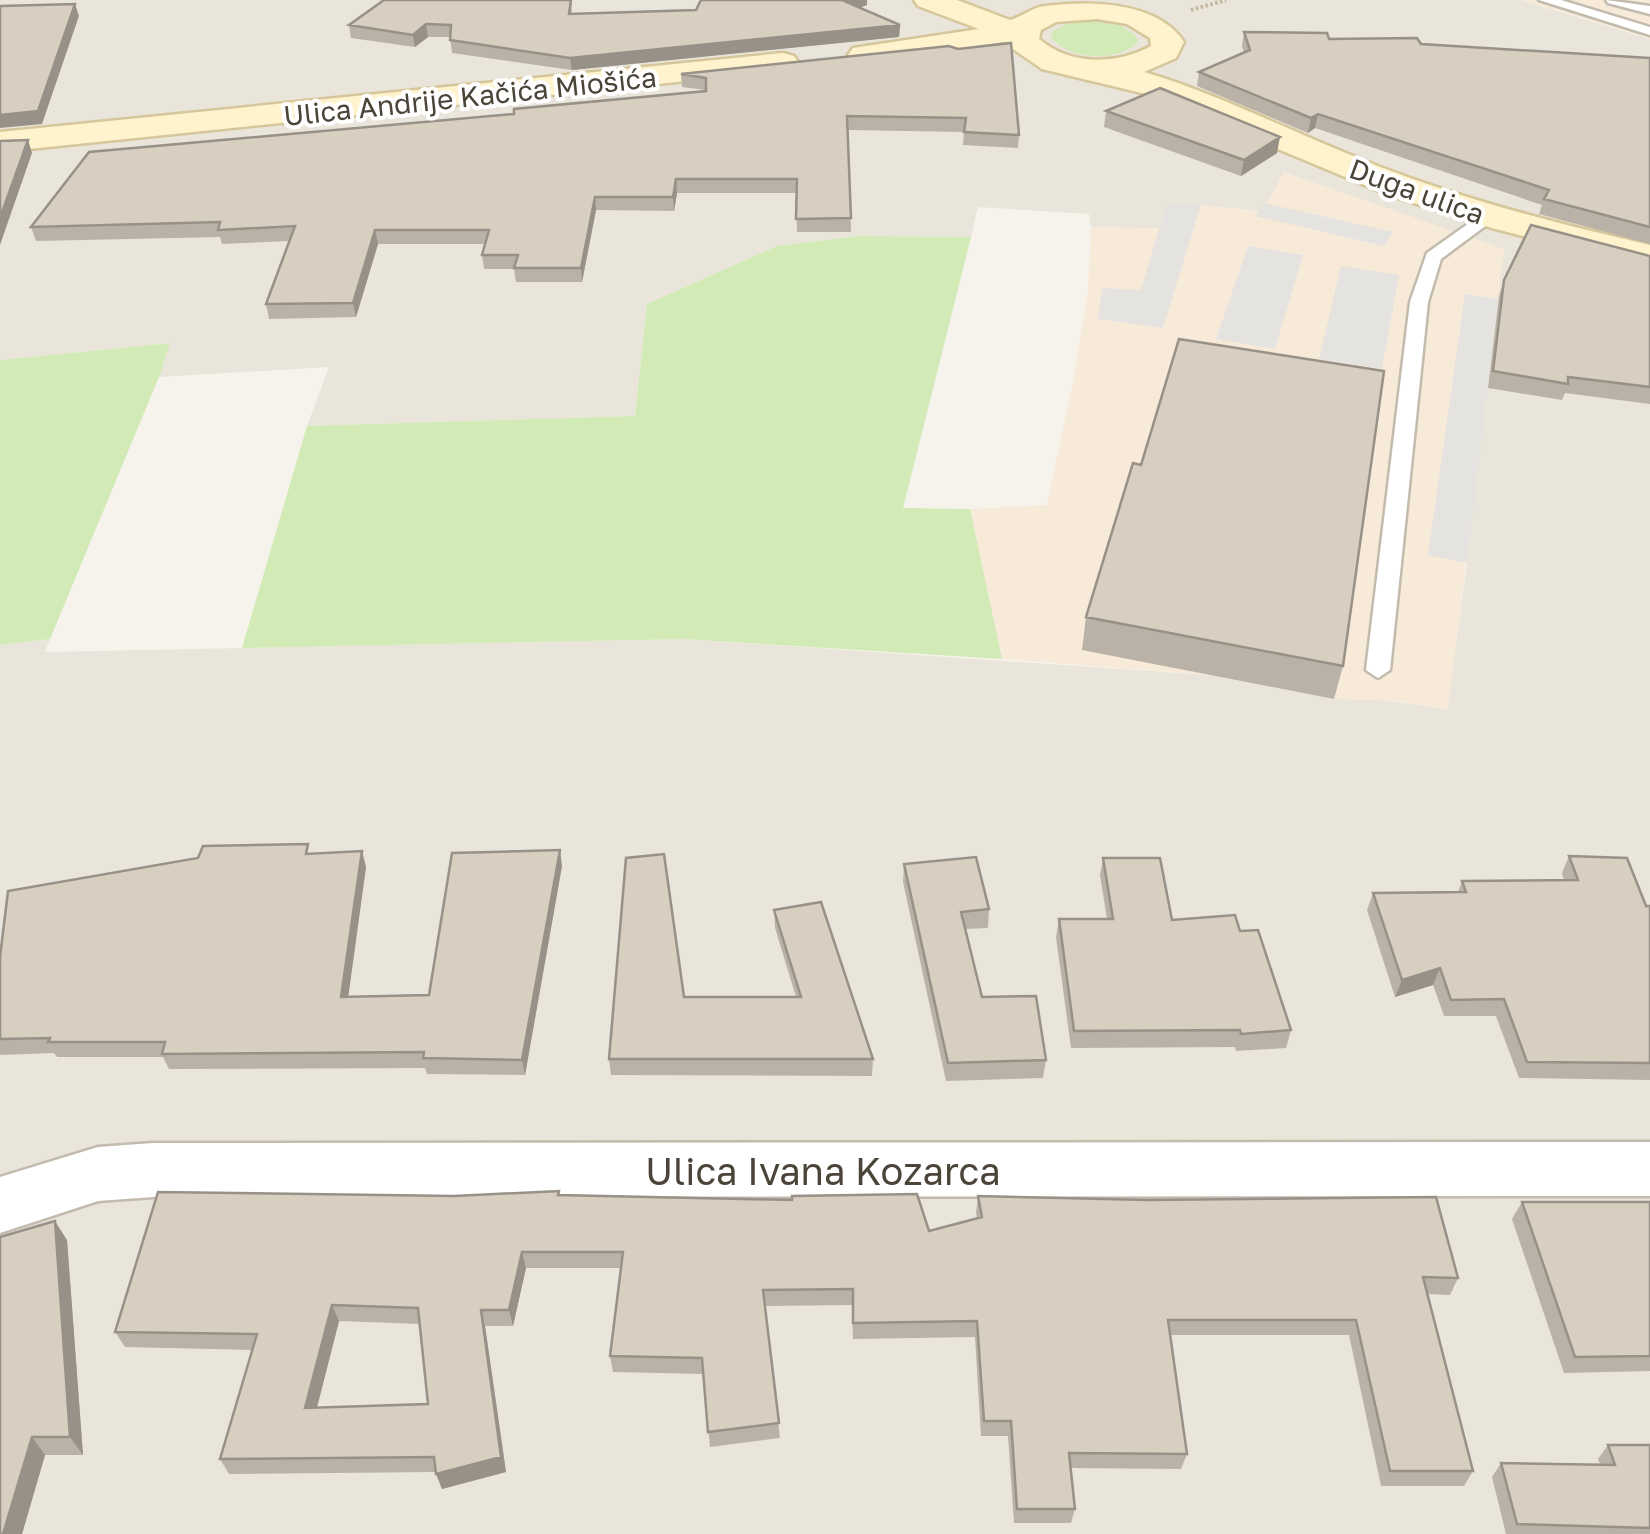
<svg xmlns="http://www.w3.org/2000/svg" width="1650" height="1534" viewBox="0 0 1650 1534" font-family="'Golos Text',sans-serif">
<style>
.residential{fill:#eae5da}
.commercial{fill:#f7ead8}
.green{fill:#d2eab5}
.parking{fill:#e5e3e0}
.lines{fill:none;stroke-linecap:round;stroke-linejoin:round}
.lane-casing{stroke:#c2bbae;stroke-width:5}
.street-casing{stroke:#c2bbae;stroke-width:5}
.secondary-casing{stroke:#d6c79b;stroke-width:5}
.path{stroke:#c4b79f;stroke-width:4;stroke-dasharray:2.5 2.5;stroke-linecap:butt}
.lane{fill:#fff;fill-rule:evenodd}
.street{fill:#fff;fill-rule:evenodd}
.secondary{fill:#fff3cd;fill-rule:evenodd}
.wall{fill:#bab2a6;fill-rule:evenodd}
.shaded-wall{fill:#979187}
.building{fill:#d8cfc1;stroke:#979187;stroke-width:2.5;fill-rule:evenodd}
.labels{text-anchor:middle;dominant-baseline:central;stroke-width:8;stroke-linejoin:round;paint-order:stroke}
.far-street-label{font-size:28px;fill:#4b4439;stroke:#fff}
.near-street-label{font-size:38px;fill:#4b4439;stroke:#fff}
</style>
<rect width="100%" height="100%" fill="#f6f3ec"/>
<path class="residential" d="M0,0h1521l129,39v1495h-1650v-889l50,-6 -5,13 639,-13 525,36 238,34 20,-146 33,-306 -230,-59 -11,13 -92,-9 -8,27 -68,-2 -2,-13 -111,-7 -7,30 -112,-1 -82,10 -130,58 -12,112 -328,10 22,-59 -170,10 9,-34 -168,17z"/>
<path class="commercial" d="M1521,0h129v39l-38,-12z
M1284,172l220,77 -56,460 -52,-8 -62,-2 -125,-24 -207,-16 -32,-150 77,-4 26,-123 15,-93 3,-62 68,1 8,-26 92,9 11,-13z"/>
<path class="green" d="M1094,21l27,5 15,10 2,6c-20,21 -70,18 -87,-5l2,-6 16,-8z
M859,236l112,1 -68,271 67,1 32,150 -318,-20 -442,9 65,-222 328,-10 12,-112 130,-58z
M170,343l-11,34 -109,262 -50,6v-285z"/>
<path class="parking" d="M1167,202l34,3 -38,123 -65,-9 4,-31 39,2z
M1265,203l128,29 -9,14 -129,-30z
M1248,246l55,9 -28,94 -59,-10z
M1341,266l58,9 -17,94 -63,-10z
M1465,294l33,5 -31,264 -39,-8z"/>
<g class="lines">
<defs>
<path id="lane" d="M1539,0h22l89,27v8z
M1606,0l44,6v8l-42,-11z
M1482,214l14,4 -55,41 -13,43 -38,368 -12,8 -12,-8 44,-368 17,-49z"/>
<path id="street" d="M1650,1142v54l-1497,1 -55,4 -98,32v-56l98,-30 55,-4z"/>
<path id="secondary" d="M914,0h43l53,20c10,-3 18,-9 29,-13 46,-7 118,-7 145,35l-8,16 -32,14c81,24 155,64 234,94 88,34 180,58 272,79v24l-158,-41 -106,-34 -240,-100 -104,-25 -39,-27 -139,23 -11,-3 -5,-7 5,-7 126,-19 -61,-23zM1097,19l30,5 23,14 1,8c-35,19 -80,20 -112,-7l2,-9 15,-8z
M783,53l11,3 5,7 -5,7 -794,82v-20z"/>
</defs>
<use href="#lane" class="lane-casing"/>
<use href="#street" class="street-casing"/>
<use href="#secondary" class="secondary-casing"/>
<path class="path" d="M1191,10l35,-10"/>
<use href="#lane" class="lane"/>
<use href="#street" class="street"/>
<use href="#secondary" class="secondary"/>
</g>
<path class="wall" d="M571,0l1,14 295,-9 -8,3 41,17 -1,12 -327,33 -120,-17 -2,-16h-22l-13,10 -64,-9 -2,-13z
M1244,32l85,7 321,19v186l-111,-30 3,-9 -227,-77 -7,5 -111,-47 2,-14 45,-20 -2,-6z
M949,46l70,89 -1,13 -55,-3 1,-13 -116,-2 3,102h-54l-1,-39h-119l-3,18 -78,-1 -14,72h-66l-2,-13h-30l-2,-14 3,-11h-107l-22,73 -87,2 -3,-15 24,-63 -68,3 -2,-7 -184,4 -5,-14 483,-113 192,-24 -24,-3 -1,-13z
M1106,111l171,42 -36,23 -137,-49z
M1650,256v148l-85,-11 -3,7 -74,-12 11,-92 5,-16z
M1086,617l257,49 -9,33 -252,-49z
M311,854l55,13 -18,130 81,-2 133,-129 -37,209 -98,-1 -2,-6 -256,1 -6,-12h-106l-3,-4 -54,2v-98z
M1569,856l77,50h4v174l-131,-2 -23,-62h-52l-11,-31 -38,12 -28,-87 6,-17 85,-1 4,-11 102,-1 -2,-7z
M1103,858l69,62 68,11 51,99 -5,18 -50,3 -1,-4 -164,1 -15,-111 3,-18h48l-7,-44z
M904,864l85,45 -1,19 -23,1 17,68 64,63 -3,18 -97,3 -43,-199z
M774,910l99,149 -1,17 -261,-1 -2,-16 75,-62h112l-21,-69z
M559,1191l1,4 369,36 48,-13 -1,-5 2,-17 480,82 -8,17 -22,-1 45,177 -9,15h-83l-32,-151h-179l17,119 -6,15 -110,-1 4,41 -4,14h-57l-6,-87h-27l-6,-99 -122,2 -1,-34 -87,1 15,132 -70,9 -7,-73 -90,-2 -3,-16 11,-88h-95l-13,58h-28l21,146 -64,17 -6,-17 -207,2 -9,-15 33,-109 -128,-3 -10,-15 339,-136zM339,1321l81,3 8,80 -111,3z
M1522,1202h128v169l-86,2 -52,-154z
M67,1240l16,215h-38l-23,79h-22z
M1608,1445h42v89h-144l-14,-57 9,-14 99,1 -2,-5z"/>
<path class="shaded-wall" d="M847,0h20v5l-23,8v-12z
M75,4l4,12 -37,108 -42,4v-13z
M426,24l2,13 -13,10 -2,-12z
M900,25l-1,12 -327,33 -2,-12z
M1318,114l-3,14 -7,5 3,-15z
M1280,137l-3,16 -36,23 3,-16z
M28,140l4,13 -32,92v-27z
M676,179l1,14 -3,18 -1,-14z
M595,197l1,13 -14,72 -1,-14z
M375,230l3,14 -22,73 -3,-14z
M560,850l2,16 -37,209 -3,-15z
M362,851l4,16 -20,146 -5,-16z
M1440,968l-7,17 -38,12 7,-17z
M55,1221l12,19 16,215 -13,-18z
M522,1252l4,16 -13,58 -4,-16z
M332,1305l7,16 -26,102 -8,-15z
M481,1310l4,16 21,146 -64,17 -6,-15z
M32,1437l13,18 -23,79h-19z"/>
<path class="building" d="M384,0h187l-2,14 127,-4 5,-10h146l-3,1 56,24 -330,33 -120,-18 1,-15 -25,-1 -13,11 -64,-10z
M75,4l-37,107 -38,4v-109z
M1244,32l83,1 2,6 88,-1 4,6 229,14v169l-106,-28 5,-9 -231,-76 -7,4 -112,-46 51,-22z
M1011,43l8,92 -55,-3 2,-14 -119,-2 4,102 -55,1 1,-40h-121l-3,18h-78l-14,71h-67l4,-13h-36l7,-25h-114l-22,73 -87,1 29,-78 -77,4 2,-8 -189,5 58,-75 425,-38v-5l192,-18v-13l-25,-4 268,-28 9,3z
M1160,88l120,49 -36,23 -138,-49z
M28,140l-28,78v-77z
M1531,225l119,31v131l-82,-10v7l-75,-13 11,-91z
M1179,339l205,32 -41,295 -257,-49 47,-154 8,2z
M308,844l-2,10 56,-3 -21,146 88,-2 23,-142 108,-3 -38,210 -99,-2 1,-6 -262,2 3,-12h-117l2,-4 -50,1v-82l8,-66 190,-33 5,-12z
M664,854l20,143h117l-27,-87 47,-8 52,157h-264l17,-201z
M1569,856l58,2 19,48h4v157l-123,-1 -23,-63 -53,1 -11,-32 -38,12 -29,-87 93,-1 -4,-11 116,-1z
M976,857l13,52 -28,3 21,85 54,-1 10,64 -98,3 -44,-199z
M1103,858h57l12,62 63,-5 5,16 18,-1 33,100 -50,4 -1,-4 -166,1 -15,-112h54z
M559,1191l-1,4 234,5v-4l125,-2 12,37 53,-14 -4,-21 170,4 288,-3 22,81 -35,-1 50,194h-83l-34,-151h-188l19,134 -118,-1 6,56h-58l-6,-88h-27l-7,-100 -124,2v-34l-90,1 16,133 -71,9 -6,-74 -92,-2 13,-104h-101l-13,58h-28l20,147 -65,17 -2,-17 -214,2 37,-125 -142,-2 43,-140 296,4zM332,1305l86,3 10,96 -123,4z
M1522,1202h128v154l-75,1z
M55,1221l15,216h-38l-29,97h-3v-297z
M1608,1445h42v83l-133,-4 -16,-61 114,2z"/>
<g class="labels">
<g class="far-street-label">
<text transform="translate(470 96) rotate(-6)">Ulica Andrije Kačića Miošića</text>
<text transform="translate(1417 191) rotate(20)">Duga ulica</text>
</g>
<g class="near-street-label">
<text x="823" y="1170">Ulica Ivana Kozarca</text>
</g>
</g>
</svg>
